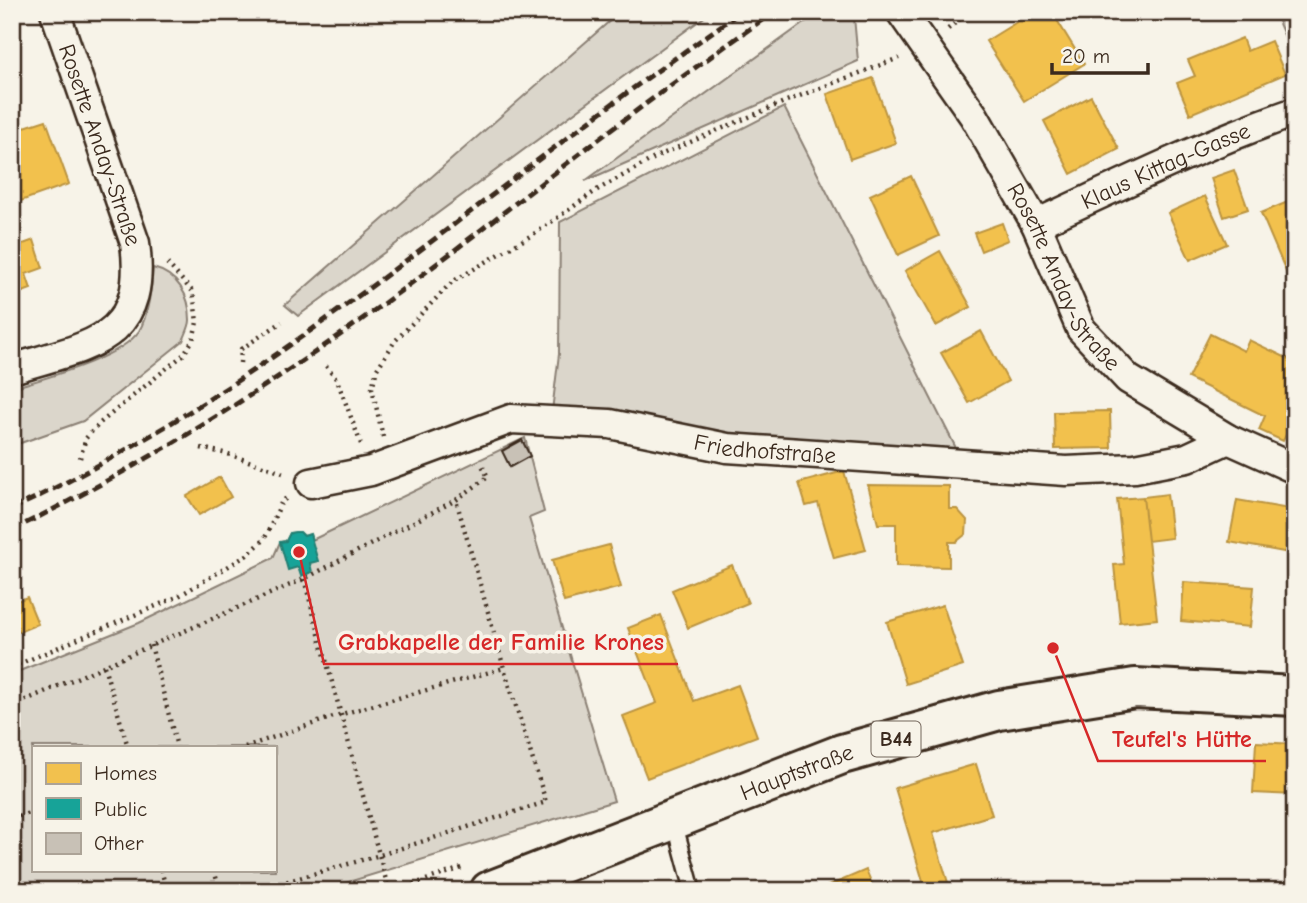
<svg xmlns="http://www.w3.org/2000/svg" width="1307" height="903" viewBox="0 0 1307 903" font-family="'Comic Neue',sans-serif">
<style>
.green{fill:#dbd6cb;stroke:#8b8074;stroke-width:2;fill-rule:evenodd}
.homes{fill:#f2c14e;stroke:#bb9440;stroke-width:2}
.public{fill:#17a398;stroke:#227f73;stroke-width:2}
.building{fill:#c8c1b6;stroke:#3b2a1e;stroke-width:2}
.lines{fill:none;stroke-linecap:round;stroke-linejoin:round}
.service-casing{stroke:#3b2a1e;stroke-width:19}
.minor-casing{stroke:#3b2a1e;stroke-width:33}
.primary-casing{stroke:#3b2a1e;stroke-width:44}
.path{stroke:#3b2a1e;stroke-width:4.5;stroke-dasharray:2 5;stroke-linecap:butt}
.service{stroke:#f7f3e8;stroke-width:14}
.minor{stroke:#f7f3e8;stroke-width:28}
.primary{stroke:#f7f3e8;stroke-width:38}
.rail{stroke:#3b2a1e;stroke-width:5;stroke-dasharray:10 5;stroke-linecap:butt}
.labels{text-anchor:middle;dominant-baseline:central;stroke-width:7;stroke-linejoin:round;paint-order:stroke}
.shield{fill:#f7f3e8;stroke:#73665b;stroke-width:2}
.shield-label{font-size:21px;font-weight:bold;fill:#3b2a1e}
.street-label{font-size:23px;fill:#3b2a1e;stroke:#f7f3e8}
.leader{fill:none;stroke:#d62828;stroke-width:2.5}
.callout-dot{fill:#d62828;stroke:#f7f3e8;stroke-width:2.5}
.callout-label{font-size:24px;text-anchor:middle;font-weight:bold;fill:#d62828;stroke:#f7f3e8;stroke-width:7;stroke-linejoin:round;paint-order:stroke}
</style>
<rect width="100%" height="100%" fill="#f7f3e8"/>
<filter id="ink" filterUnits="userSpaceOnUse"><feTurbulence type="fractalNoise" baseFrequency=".0143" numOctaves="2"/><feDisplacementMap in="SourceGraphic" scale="14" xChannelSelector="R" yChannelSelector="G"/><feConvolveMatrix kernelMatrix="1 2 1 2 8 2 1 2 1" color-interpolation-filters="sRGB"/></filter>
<g filter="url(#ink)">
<path class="green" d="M620,12h91l-413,304 -13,-11z
M1274,12h21v48z
M854,17l4,44 -273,120 223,-161z
M784,107l179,355 -236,-14 -175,-37 7,-57 1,-132z
M153,268c24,6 37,27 37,52 0,7 -5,15 -7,21l-100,80 -71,25v-58c32,-10 108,-29 127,-57 9,-14 13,-46 14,-63z
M525,438l19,74 -15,6 85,283 -295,90h-307v-217l127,-51 134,-65 7,-16 6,-1 4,-8 10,-1 4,4 6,-2 2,6zM33,747h242v123h-242z"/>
<path class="homes" d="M1033,12h19l32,52 -60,37 -38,-60z
M1242,38l5,13 24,-10 14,33 -95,40 -13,-31 18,-7 -7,-16z
M873,78l23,65 -46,16 -23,-65z
M1091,96l28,53 -48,25 -27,-53z
M46,120l23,64 -57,20v-73z
M1234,170l14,39 -24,8 -13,-39z
M911,176l28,60 -41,19 -28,-60z
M1205,196l22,48 -37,16 -22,-47z
M1295,199v88l-2,1 -32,-75z
M1002,223l6,17 -27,11 -7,-18z
M34,240l9,28 -17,6 5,15 -19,7v-48z
M940,251l31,56 -35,19 -31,-55z
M981,331l27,50 -39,22 -28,-50z
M1210,334l34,17 5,-11 46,22v54l-12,25 -24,-11 6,-14 -77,-38z
M1110,411l1,37 -56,1 -1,-37z
M844,471l22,79 -32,8 -16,-55 -12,3 -7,-23z
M220,477l11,20 -32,18 -12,-19z
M868,485l81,1v23h8l10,11 -1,14 -10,8h-7v25l-53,-1v-42h-18z
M1167,494l5,44 -24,3 -5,-44z
M1143,497l14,122 -37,4 -6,-58 10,-1 -7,-65z
M1237,500l58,10v44l-66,-12z
M609,545l12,42 -57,15 -12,-42z
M732,565l16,38 -60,25 -16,-38z
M1184,582l70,5 -4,40 -69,-6z
M27,597l11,27 -24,10 -2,-31z
M943,605l20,61 -57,18 -19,-62z
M661,615l33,86 44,-16 19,51 -110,42 -24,-62 34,-13 -29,-75z
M1256,742l39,2v51l-42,-2z
M976,764l16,51 -59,18 16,53 -23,5 -31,-103z
M866,870l9,21h-58z"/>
<path class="public" d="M295,532h5l4,4 6,-2 8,27 -8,2 2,9 -11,4 -3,-9 -10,3 -8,-28 6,-1 4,-8z"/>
<path class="building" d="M522,440l8,16 -20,11 -8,-16z"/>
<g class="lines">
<defs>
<path id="service" d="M674,821l19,70"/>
<g id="minor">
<path id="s1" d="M901,12l73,104 62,108 45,105 47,50 100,60 67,30"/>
<path id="s2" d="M1036,224c85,-39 170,-81 259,-112"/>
<path d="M12,369c76,-24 136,-27 123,-126l-80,-231"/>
<path id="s3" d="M311,483l60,-12 140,-52 99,5 117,24 339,23 69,-3 52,-10 41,-19"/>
</g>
<g id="primary">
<path id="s4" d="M490,891l352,-137 157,-44 136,-22 160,8"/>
</g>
</defs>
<use href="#service" class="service-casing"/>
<use href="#minor" class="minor-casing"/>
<use href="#primary" class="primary-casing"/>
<path class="path" d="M948,29l20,-17
M240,363l1,-14 41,-27
M326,366l11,14 24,64
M383,437l-11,-49 5,-19 18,-28 57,-59 85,-50 60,-42 63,-35 124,-53 115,-44
M201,448l27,6 55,19
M80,458l6,-20 14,-15 83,-68 10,-15 4,-18 -4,-30 -28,-31
M304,579l85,312
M151,645l26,102
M104,666l24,81
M12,667l165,-70 42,-25 28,-17 17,-15 18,-39 5,-3
M12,706l292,-127 152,-79 32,-23 -7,-14
M245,747l97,-33 162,-46
M12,818l21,-6
M161,870l6,21
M214,870l6,21
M253,891l127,-36 166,-53 -42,-134 -48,-168
M393,891l69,-23"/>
<use href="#service" class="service"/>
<use href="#minor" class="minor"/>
<use href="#primary" class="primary"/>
<path class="rail" d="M12,509c227,-106 417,-269 616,-417 37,-27 75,-53 112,-80
M12,530c115,-56 223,-122 328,-195 102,-72 199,-152 300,-227 44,-33 89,-64 133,-96"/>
</g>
</g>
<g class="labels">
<rect class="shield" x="871.5" y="721.5" width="49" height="35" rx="5"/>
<g class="shield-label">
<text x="896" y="739">B44</text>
</g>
<g class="street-label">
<text transform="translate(100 145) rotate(71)">Rosette Anday-Straße</text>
<text stroke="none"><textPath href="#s2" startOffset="142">Klaus Kittag-Gasse</textPath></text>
<text stroke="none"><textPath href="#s1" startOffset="312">Rosette Anday-Straße</textPath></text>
<text stroke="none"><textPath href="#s3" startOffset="467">Friedhofstraße</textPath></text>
<text stroke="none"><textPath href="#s4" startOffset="329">Hauptstraße</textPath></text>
</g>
</g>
<path class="leader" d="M299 552L324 664H678M1053 648L1098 761H1266"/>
<g class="callout-dot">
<circle cx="299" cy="552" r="7"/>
<circle cx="1053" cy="648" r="7"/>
</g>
<g class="callout-label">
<text x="501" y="650">Grabkapelle der Familie Krones</text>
<text x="1182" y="747">Teufel's Hütte</text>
</g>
<rect width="1307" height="903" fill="none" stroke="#f7f3e8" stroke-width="42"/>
<rect x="21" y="21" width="1265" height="861" fill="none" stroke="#3b2a1e" stroke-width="2.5" filter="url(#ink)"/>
<rect x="32" y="746" width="245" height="126" fill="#f7f3e8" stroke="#aca397" stroke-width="2"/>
<rect x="46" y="763" width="35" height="21" fill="#f2c14e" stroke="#aca397" stroke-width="2"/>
<text x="94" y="780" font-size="21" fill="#3b2a1e">Homes</text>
<rect x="46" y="798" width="35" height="21" fill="#17a398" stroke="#aca397" stroke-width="2"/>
<text x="94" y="816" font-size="21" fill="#3b2a1e">Public</text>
<rect x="46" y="833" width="35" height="21" fill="#c8c1b6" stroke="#aca397" stroke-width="2"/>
<text x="94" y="850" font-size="21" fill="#3b2a1e">Other</text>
<path d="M1052 63v10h96v-10" fill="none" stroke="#3b2a1e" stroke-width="3.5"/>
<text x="1062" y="63" font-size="21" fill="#3b2a1e" stroke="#f7f3e8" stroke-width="5" paint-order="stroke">20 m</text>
</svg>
